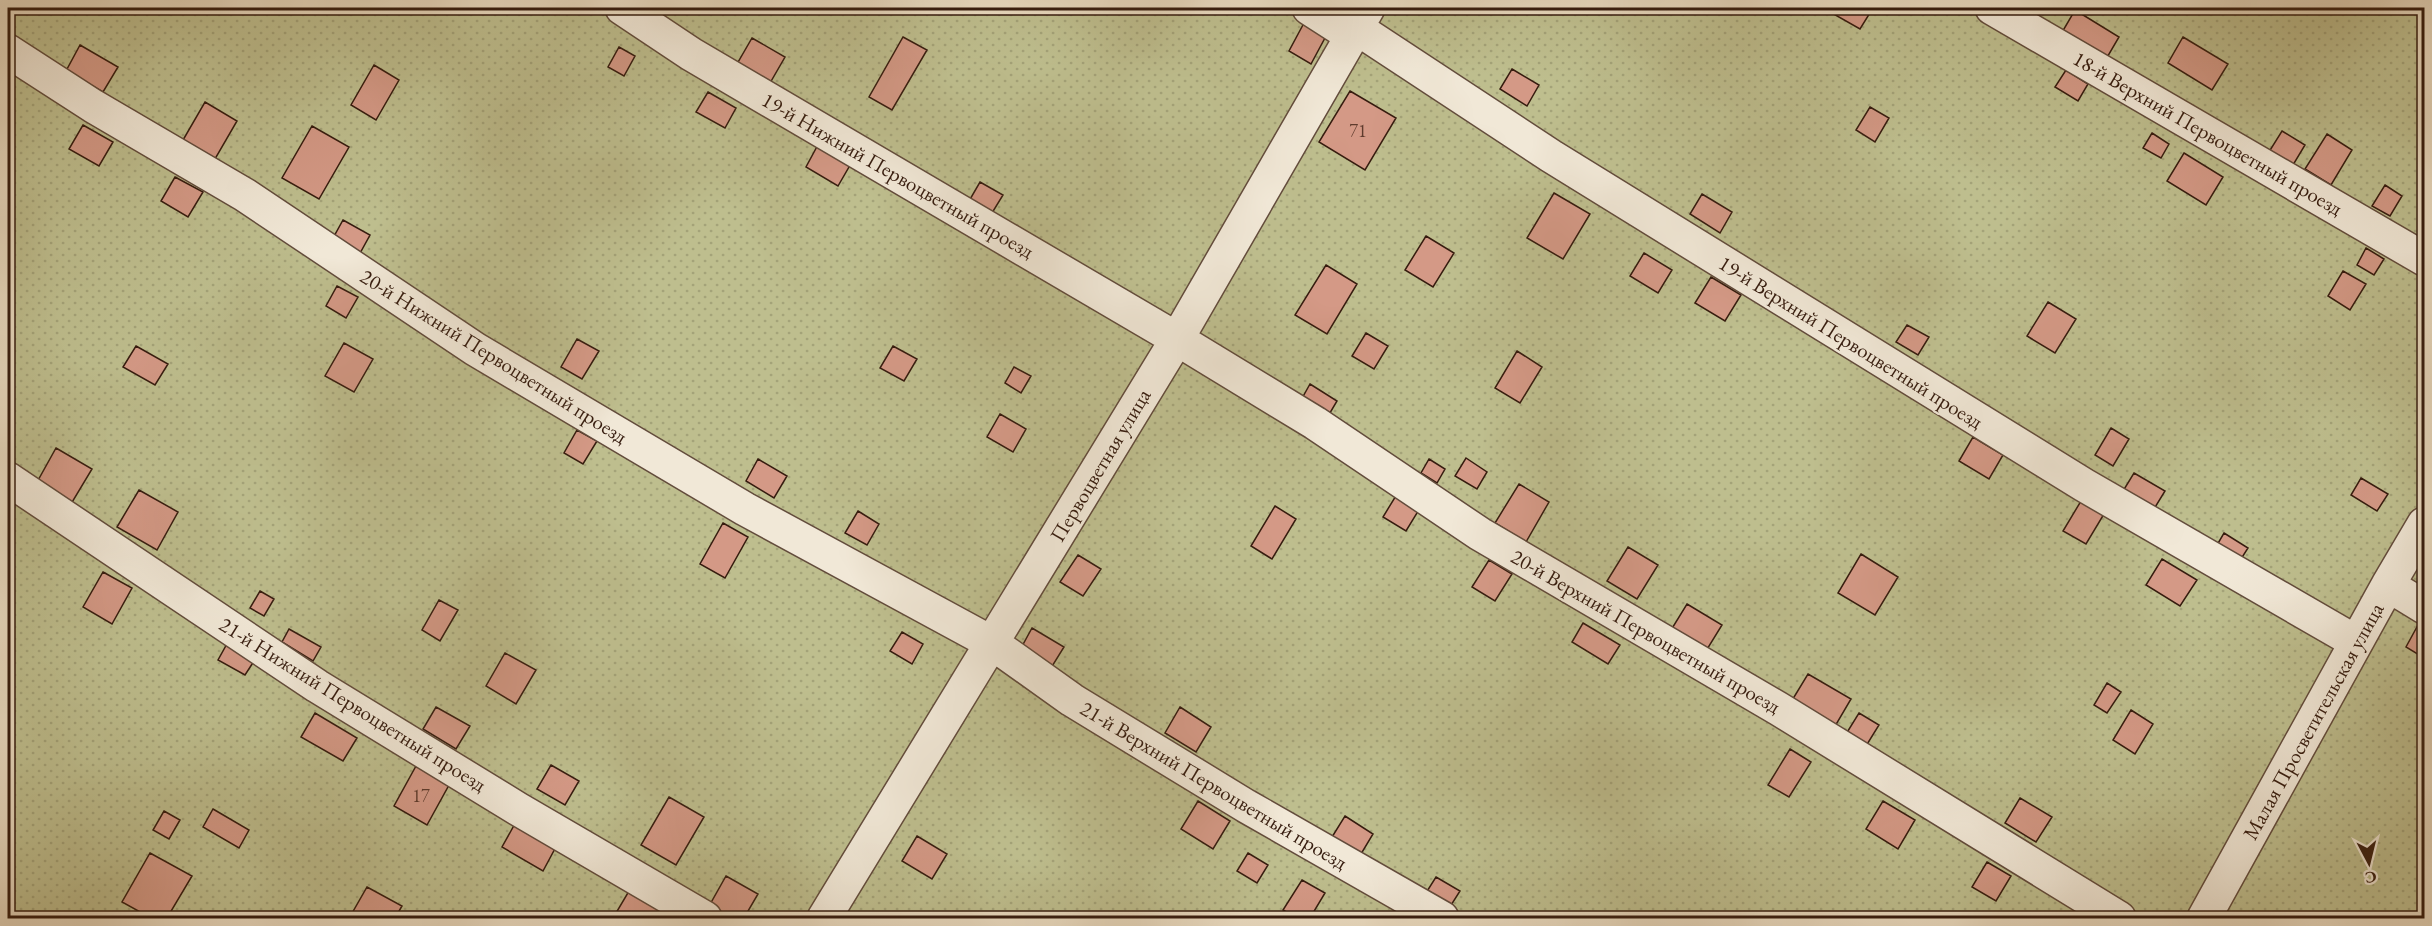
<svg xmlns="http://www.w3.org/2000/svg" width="2432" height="926" viewBox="0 0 2432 926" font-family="'EB Garamond',serif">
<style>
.garden{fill:url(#garden-dots);stroke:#7a6d4e;stroke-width:1.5}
.building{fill:#d49986;stroke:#361c0f;stroke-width:1.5}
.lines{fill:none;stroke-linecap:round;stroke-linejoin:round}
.minor-casing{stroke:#634c3c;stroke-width:36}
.minor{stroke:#f1e8d7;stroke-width:33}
.labels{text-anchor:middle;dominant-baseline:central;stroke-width:4.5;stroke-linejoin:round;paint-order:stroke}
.number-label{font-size:18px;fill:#5e3b2d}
.street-label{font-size:21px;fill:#361c0f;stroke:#f1e8d7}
</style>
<defs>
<pattern id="garden-dots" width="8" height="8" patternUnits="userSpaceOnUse" patternTransform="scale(1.5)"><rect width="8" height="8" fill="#bebe8e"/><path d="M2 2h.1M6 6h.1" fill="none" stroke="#a4a379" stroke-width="1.8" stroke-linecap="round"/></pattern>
</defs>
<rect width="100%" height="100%" fill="#e9dbc1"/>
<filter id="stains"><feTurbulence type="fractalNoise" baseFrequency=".00333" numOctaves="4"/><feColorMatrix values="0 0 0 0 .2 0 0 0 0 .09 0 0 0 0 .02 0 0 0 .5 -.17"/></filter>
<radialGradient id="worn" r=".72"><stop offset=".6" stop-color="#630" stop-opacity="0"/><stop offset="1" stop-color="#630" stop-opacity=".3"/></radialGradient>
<path class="garden" d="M8,8h2416v910h-2416z"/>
<path class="building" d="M1823,8h50l-13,21z
M2075,10l44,27 -14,24 -44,-27z
M1304,23l22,13 -15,28 -22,-13z
M903,37l24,13 -35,60 -23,-13z
M2183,37l45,27 -16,26 -44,-27z
M752,38l33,19 -15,26 -33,-19z
M80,45l38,22 -15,25 -37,-21z
M619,47l16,9 -11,20 -16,-9z
M374,65l25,15 -23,40 -25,-15z
M1512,69l27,16 -12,21 -27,-17z
M2066,70l22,14 -10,17 -23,-14z
M1350,91l46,27 -31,52 -46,-28z
M708,92l28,16 -11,20 -29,-16z
M205,102l32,19 -22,38 -32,-19z
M1870,107l19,11 -14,24 -19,-12z
M83,125l30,17 -14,24 -30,-17z
M312,126l37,21 -30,52 -37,-21z
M2282,131l23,14 -15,25 -23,-15z
M2152,133l17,11 -8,14 -18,-10z
M2327,134l25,16 -21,35 -26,-16z
M820,141l33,19 -15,26 -32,-19z
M2184,153l39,24 -17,28 -39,-24z
M175,177l28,15 -15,25 -27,-16z
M980,182l23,13 -11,18 -23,-12z
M2385,185l17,11 -12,20 -18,-10z
M1554,193l36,21 -27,45 -36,-21z
M1702,194l30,18 -12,21 -30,-19z
M343,220l27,15 -11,20 -27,-15z
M1426,236l28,17 -21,34 -28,-17z
M2366,248l18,11 -10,16 -17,-10z
M1644,253l28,17 -14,23 -28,-17z
M1326,265l31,19 -30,50 -32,-19z
M2343,271l23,13 -16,26 -22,-14z
M1711,277l30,18 -16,26 -30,-18z
M337,286l21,11 -12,21 -20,-12z
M2048,302l28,17 -21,34 -28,-17z
M1907,325l22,12 -11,18 -22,-13z
M1366,333l22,13 -14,23 -22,-13z
M577,339l22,12 -17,28 -21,-12z
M344,343l29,16 -19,33 -29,-16z
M136,346l32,18 -13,21 -32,-18z
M893,346l24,13 -13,22 -24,-13z
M1517,351l25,16 -22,36 -25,-15z
M1014,367l17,9 -10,17 -16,-10z
M1310,384l27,17 -10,17 -27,-16z
M1000,414l26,15 -13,23 -26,-15z
M2111,428l18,11 -16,27 -18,-11z
M577,430l20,11 -14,23 -19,-11z
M1973,437l30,18 -14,24 -30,-18z
M56,448l36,21 -21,35 -35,-20z
M1466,458l21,14 -10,17 -22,-13z
M758,459l29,17 -13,22 -28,-17z
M1429,459l16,10 -8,14 -16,-10z
M2134,473l31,18 -11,18 -31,-18z
M2361,478l27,16 -11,17 -26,-16z
M1519,484l30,18 -23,40 -31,-19z
M139,490l39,22 -21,38 -40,-23z
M1397,494l23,14 -14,23 -23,-14z
M2081,501l23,13 -18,30 -23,-13z
M1275,506l21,13 -24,40 -21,-13z
M858,511l21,13 -12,21 -22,-12z
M723,523l25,14 -23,41 -25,-14z
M2224,533l24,15 -7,11 -24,-14z
M1628,547l30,18 -21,34 -30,-18z
M1861,554l37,23 -23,38 -37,-22z
M1078,555l23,14 -18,27 -23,-14z
M2162,559l35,21 -17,26 -34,-21z
M1489,560l23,14 -17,27 -23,-14z
M103,572l29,16 -20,36 -29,-17z
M260,591l14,8 -10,17 -14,-8z
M439,600l19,10 -18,31 -18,-11z
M1687,604l35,21 -16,26 -35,-21z
M1583,623l37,22 -12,19 -36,-22z
M2418,625l6,4v29l-18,-11z
M1032,628l32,19 -13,21 -31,-18z
M289,629l32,18 -8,14 -31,-19z
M902,632l21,12 -11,20 -22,-13z
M228,642l28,16 -11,17 -27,-15z
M505,653l31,17 -20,34 -30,-18z
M1808,674l43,25 -17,29 -43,-26z
M2107,683l14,9 -14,21 -13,-8z
M436,707l34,19 -14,23 -33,-20z
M1180,707l31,20 -15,25 -31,-19z
M2131,710l22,14 -18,30 -22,-14z
M315,713l42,25 -14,23 -42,-24z
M1859,713l20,12 -13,21 -20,-12z
M1790,749l21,13 -22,35 -21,-12z
M551,765l28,16 -14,24 -28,-16z
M416,766l33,19 -22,40 -33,-19z
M669,797l35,20 -28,48 -35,-20z
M2020,798l32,19 -16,25 -31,-19z
M1198,801l32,20 -17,28 -32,-20z
M1883,801l32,19 -17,29 -32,-20z
M213,809l36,21 -10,18 -36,-21z
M164,811l16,9 -11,19 -16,-9z
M1345,816l28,18 -12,20 -29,-17z
M517,820l41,23 -15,28 -41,-24z
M917,836l30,18 -15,25 -30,-18z
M150,853l42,23 -25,42h-16l-29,-16z
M1248,853l20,12 -11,18 -20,-12z
M1987,862l24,14 -15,25 -24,-14z
M726,876l32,18 -14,24h-17l-19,-10z
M1436,877l24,14 -12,19 -24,-14z
M1302,880l23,13 -15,25h-13l-14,-8z
M367,887l35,19 -7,12h-39l-5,-3z
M629,891l34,19 -5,8h-45z"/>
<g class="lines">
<defs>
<path id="minor" d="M622,8l69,46 486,285 138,84 165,111 299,175 340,209
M1309,8l42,27
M1992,8l432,251
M1355,27l196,129 533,329 272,157
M8,51l85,55 152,89 230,154 270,160 247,134 80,57 174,106 196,112
M8,479l309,207 201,123 187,109
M2388,585l36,22
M824,918l353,-579 191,-331
M2204,918l184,-333 36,-61"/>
</defs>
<use href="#minor" class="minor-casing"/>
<use href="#minor" class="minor"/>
</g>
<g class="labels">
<g class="number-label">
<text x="1358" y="130">71</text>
<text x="421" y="795">17</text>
</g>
<g class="street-label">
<text transform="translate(2208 133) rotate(30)">18-й Верхний Первоцветный проезд</text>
<text transform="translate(898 175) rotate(30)">19-й Нижний Первоцветный проезд</text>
<text transform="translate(1851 342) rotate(32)">19-й Верхний Первоцветный проезд</text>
<text transform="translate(494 356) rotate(32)">20-й Нижний Первоцветный проезд</text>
<text transform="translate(1100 465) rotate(-59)">Первоцветная улица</text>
<text transform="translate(1646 631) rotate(30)">20-й Верхний Первоцветный проезд</text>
<text transform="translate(353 704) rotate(32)">21-й Нижний Первоцветный проезд</text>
<text transform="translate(2313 721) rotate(-61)">Малая Просветительская улица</text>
<text transform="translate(1214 785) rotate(31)">21-й Верхний Первоцветный проезд</text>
</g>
</g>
<rect width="2432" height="926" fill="none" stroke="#e9dbc1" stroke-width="30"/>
<rect x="9" y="9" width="2414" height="908" fill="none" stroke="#361c0f" stroke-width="3"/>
<rect x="15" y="15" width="2402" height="896" fill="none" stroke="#361c0f" stroke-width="1.5"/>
<g transform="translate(2369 863) rotate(173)" stroke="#f1e8d7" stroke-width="4.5" paint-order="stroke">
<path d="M0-4.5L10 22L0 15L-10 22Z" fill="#361c0f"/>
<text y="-9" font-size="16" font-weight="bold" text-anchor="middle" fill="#361c0f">С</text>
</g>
<rect width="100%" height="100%" filter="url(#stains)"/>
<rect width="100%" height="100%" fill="url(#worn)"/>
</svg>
